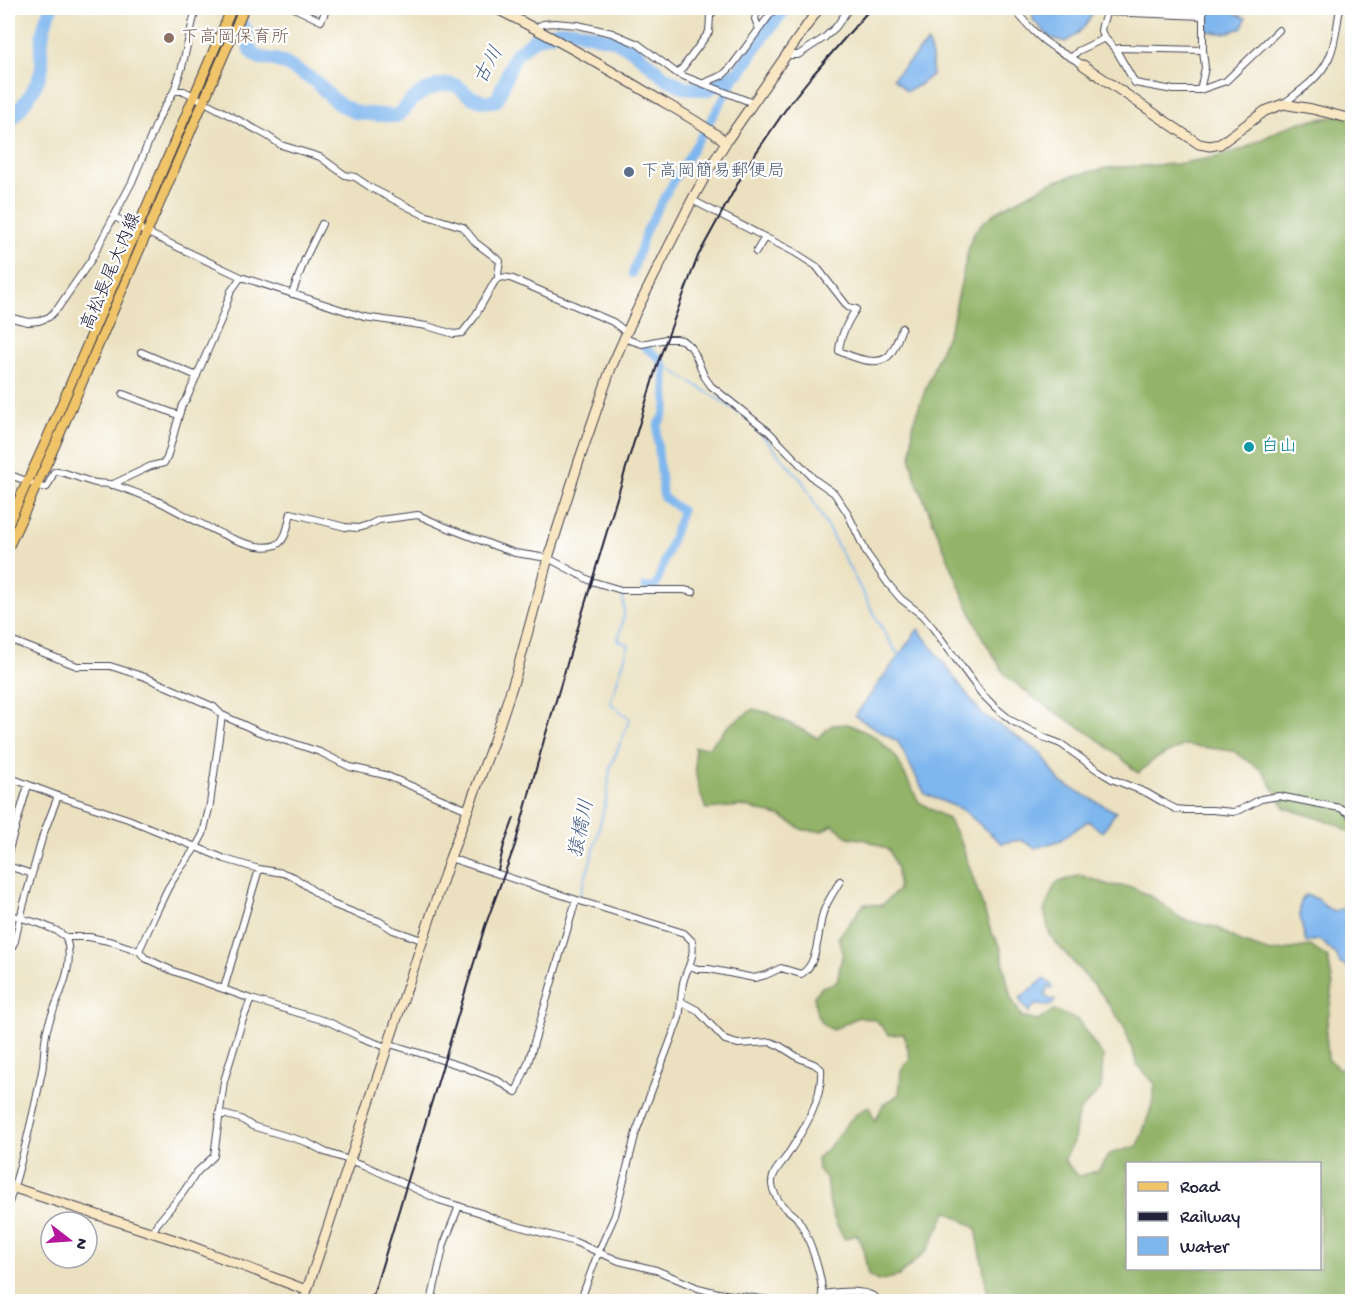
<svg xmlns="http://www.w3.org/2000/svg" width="1360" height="1309" viewBox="0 0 1360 1309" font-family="'Gochi Hand','Klee One',sans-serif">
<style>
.forest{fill:#92b367;stroke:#5a6a51;stroke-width:1.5;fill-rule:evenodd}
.water{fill:#7eb6ee;stroke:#506c94;stroke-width:1.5}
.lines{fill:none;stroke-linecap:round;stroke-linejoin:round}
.stream{stroke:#7eb6ee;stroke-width:2}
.canal{stroke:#7eb6ee;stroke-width:8}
.river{stroke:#7eb6ee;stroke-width:14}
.street-casing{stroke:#403f4f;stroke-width:8}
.secondary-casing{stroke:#403f4f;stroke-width:11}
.primary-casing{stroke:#403f4f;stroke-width:11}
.street{stroke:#fff;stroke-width:6}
.secondary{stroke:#f9e7c3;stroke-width:9}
.primary{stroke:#f0c469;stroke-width:9}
.rail{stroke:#22223b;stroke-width:2}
.education-dot{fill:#8d6e63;stroke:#fff;stroke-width:2}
.service-dot{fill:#5c6f8a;stroke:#fff;stroke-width:2}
.culture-dot{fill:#0f9aa8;stroke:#fff;stroke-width:2}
.labels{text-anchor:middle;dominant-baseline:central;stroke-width:4.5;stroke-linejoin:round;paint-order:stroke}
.education-label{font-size:18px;fill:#785e54;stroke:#fff;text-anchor:start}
.service-label{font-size:18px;fill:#4e5e75;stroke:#fff;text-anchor:start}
.street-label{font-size:18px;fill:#22223b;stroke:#fff}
.culture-label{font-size:18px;fill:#0d838f;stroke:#fff;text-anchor:start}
.water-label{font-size:20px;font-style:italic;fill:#475d83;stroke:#fff}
</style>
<rect width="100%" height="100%" fill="#fff"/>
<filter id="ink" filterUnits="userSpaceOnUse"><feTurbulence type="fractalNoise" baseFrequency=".0167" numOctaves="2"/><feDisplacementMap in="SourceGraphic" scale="12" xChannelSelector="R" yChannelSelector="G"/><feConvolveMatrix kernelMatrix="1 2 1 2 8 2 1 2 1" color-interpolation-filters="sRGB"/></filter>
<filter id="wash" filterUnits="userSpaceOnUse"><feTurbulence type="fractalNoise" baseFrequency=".008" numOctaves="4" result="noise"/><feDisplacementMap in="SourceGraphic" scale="24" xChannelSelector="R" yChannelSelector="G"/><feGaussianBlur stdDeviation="1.35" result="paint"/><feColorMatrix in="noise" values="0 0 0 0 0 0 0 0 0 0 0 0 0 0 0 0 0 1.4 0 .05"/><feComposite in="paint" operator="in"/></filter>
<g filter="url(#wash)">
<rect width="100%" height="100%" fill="#ebe1c0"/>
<path class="forest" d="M1352,114v720l-15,-10 -52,-16 -22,-37 -30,-20 -48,-6 -30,14 -17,14 -21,-19 -25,-19 -54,-34 -32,-25 -23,-37 -20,-44 -47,-115 -5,-19 2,-38 25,-67 14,-33 18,-81 5,-11 7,-8 19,-14 49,-26 21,-7 35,-8 70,-4 40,-7 27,-8 39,-20 19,-7z
M753,709l16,4 49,25 14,-13 16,-1 28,13 20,20 23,45 29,17 13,23 30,89 10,17 4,24 6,26 11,19 16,4 15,-11 25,10 25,37 -2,32 -23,24 -4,27 -10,21 15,15 19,-5 11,-17 29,-8 14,-41 3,-21 -18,-20 -13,-38 -22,-31 -52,-59 -6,-26 12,-27 24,-8 29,10 23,2 25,13 25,19 36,9 22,14 31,10 39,-6 18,12 5,28 -7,47 2,26 10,9 12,1 2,-2v234h-363l-13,-73 -29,-17 -10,21 -9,17 -29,27 -21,5 -10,-6 -5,-26 -6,-15 -12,5c-15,-22 -16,-37 -19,-62l-8,-7 -1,-11c5,-6 12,-11 17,-18 10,-14 19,-27 35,-35l6,15 8,-16 16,-11 2,-23 9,-13 -6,-24 -15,1 -13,-15 -18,-3 -25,13c-17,-8 -17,-17 -19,-34l8,-9 15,-5 6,-31 -5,-13 26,-34 18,1 16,-15 -1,-21 -8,-19 -22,-10 -19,-3 -15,-12 -11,6 -19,-1 -21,-13 -40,-11 -36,3c-9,-23 -12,-36 -11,-62h14l19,-21zM1128,1164h192v104h-192z"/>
<path class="water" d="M1030,8h64c-4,16 -15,26 -29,34l-14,-4 -18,-18v-8z
M1207,8h26l3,6 10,4 -4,10c-13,5 -23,7 -36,2l3,-8z
M928,42l4,15v18l-13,10 -12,6 -2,-1 -12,-12z
M918,629l63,84 60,40 19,29 56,30 -14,20 -14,-11 -29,20 -24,7 -14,-8 -20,3 -38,-33 -38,-16 -27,-52 -43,-26z
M1305,895l13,4 9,9 7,3 15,-4 3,2v45l-2,4 2,10 -3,1 -3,-4 -6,-1 -4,-10c-8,-3 -11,-15 -20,-14 -3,1 -7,2 -10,3 -3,-15 -12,-36 -1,-48z
M1044,979l8,6v3l-4,-1 -3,7 1,3 5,3 4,-1 -1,4 -5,3 -13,-1 -5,4 -2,4 -10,-14z"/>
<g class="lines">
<path class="stream" d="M664,365l81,51 58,66 82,152 15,23
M579,898l14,-45 14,-57 3,-28 20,-49 -20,-16 19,-58 -11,-5 6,-24 -1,-23"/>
<path class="canal" d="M632,274l14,-43 21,-39 73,-121
M644,347l14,10 6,8 3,40 -5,14 -4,5 -1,11 6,62 19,14 -27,77 -10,-1"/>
<path class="river" d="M229,8l17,23 4,18 4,6 7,3 14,2 9,3 31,18 21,21 21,11 39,3c9,-6 14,-16 24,-22 9,-6 24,-12 35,-9 4,1 4,2 7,5 10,9 22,14 35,10l18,-45 19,-16 25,-8h16l39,9 19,10 33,28 18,9 23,3 33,-19 16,-26 29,-37
M8,123c12,-13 31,-37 34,-56 1,-6 -2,-12 -1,-19 1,-14 4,-28 10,-40"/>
</g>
</g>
<g filter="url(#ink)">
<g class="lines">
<defs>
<path id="street" d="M294,8l27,13 6,-13
M758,8l-3,11 4,10
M1013,8c13,15 24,29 41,40 10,6 20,11 29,17
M1108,8l-6,17 -1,6 4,7 11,12 19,33 38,7h27l26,-9 53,-51
M1107,12l96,4
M535,28l8,-4 12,-1 23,2 34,8 26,11 40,30 75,29
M1116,50l4,-2 83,2
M786,55h12l26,-17 12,-11 13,-19
M1072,57l6,-6 27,-13
M678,74l31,-42 1,-16 6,-8
M704,83l19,-8 8,-8 44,-59
M1200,90l5,-22 -2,-18v-42
M174,91h10l6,3 76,41 15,10 39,12 25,18 10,2 18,12 51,26 39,12 13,16 24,18 -2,13v4
M1283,104c17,-13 37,-26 46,-46 7,-15 8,-34 11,-50
M692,200l102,52 22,14 32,41 8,2c-8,12 -16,27 -17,42 13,6 34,15 47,7 9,-6 12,-21 16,-30
M114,217l127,60 123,40 63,9 27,8 8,-1 12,-15 21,-37c6,-5 10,-4 18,-2l100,43 13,10
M756,252l9,-15
M292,294l13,-35 17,-35
M8,317l20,5 11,-1 10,-4 9,-9 33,-48 41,-78 28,-67 14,-24 8,-24 14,-59
M623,338l19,6 24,-5h10l6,1 9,7 5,9 8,20 7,10 58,46 45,47 20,14 13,19 20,42 22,31 12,14 21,16 11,13 48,65 15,15 16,13 33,17 16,6 38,27 13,8 35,14 19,11 10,5 9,1h27l21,2 7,-2 21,-11 18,-3 61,12 7,4 5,5
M141,352l56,24
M123,394l55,21
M8,474l36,14 3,-1 7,-15 3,-1c13,3 26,9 39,12 4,1 9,0 14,1 12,3 31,11 43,15 29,12 94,57 123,46 11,-5 12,-22 15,-32l54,14 13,1 13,-4 8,-4 39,-5 25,11 52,20 20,7 33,5 43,23 30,9h63l9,2
M111,485l40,-19 13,-3 3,-5 15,-53 5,-7 34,-78 10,-29 10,-14
M8,639l69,27h33l35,11 69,30 8,8 37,17 61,20 30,15 35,8 83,35
M8,777l50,19 70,23 97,40 34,10 24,4 11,4 38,27 23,9 24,8 14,9 29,10
M8,853l20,-68
M450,858l130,43 104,32 8,8c3,19 -5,25 -9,42 -2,12 -2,23 -4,35l-43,114 -21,83 -17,38 -18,49
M8,866l24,8
M8,914l33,10 16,7 9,6h23l24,5 26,9 6,7 28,13 78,28 78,23 31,15 26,10
M139,951l16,-36 13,-27 10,-16 18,-25 7,-13 7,-30 12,-89
M8,954l7,-13 5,-23 12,-44 11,-39 15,-39
M690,966l8,3h11l45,9 12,-3 15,-7 20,6c19,-10 16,-46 23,-64 4,-10 11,-20 16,-29
M224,988l35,-119
M682,1002l15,8 28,30 13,4 33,-2 9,4 19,12 15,6 7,5c2,31 -17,60 -33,85 -5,9 -15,16 -16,27 -1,8 6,20 11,25 5,5 10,7 14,12 12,17 28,63 25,84
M387,1043l77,24 31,12 21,13 12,-29 48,-163
M219,1113l22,6 11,7 54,16 19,10 39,13 75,35 42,13 19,8 75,21 44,19 37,9 42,18 20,5 65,9
M8,1206c14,-44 25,-89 34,-135 3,-14 1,-31 6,-45 9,-30 28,-56 18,-89
M152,1233l5,-9 25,-30 15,-22 17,-16 10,-75 18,-59 9,-23
M823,1294c15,-2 47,-7 57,8
M431,1302l13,-58 15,-38"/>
<path id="secondary" d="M495,8c52,26 103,55 153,85 27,16 54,30 78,49
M1083,65l116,79 11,2 10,-2 45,-33 18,-7 29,5 40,10
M8,1186l164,53 134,51
M303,1302l147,-444 48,-129 18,-54 32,-117 31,-97 32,-93 24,-54 57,-114 19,-34 15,-24 93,-134"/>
<path id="primary" d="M8,524l38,-83 186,-433
M8,548l47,-103 189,-437"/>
</defs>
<use href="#street" class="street-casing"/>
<use href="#secondary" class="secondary-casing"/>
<use href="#primary" class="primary-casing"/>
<use href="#street" class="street"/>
<use href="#secondary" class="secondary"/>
<use href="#primary" class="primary"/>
<path class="rail" d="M498,870l6,-25 10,-27
M484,929l31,-84 29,-105 114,-378 40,-106 51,-93 41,-60 20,-25 61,-70
M371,1302l115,-379"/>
</g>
</g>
<circle class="education-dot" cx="169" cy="38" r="6"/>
<circle class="service-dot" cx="629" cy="172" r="6"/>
<circle class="culture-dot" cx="1249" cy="447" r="6"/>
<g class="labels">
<g class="education-label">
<text x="181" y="38">下高岡保育所</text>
</g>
<g class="service-label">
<text x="641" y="172">下高岡簡易郵便局</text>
</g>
<g class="street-label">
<text transform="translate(112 272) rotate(-67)">高松長尾大内線</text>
</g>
<g class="culture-label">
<text x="1261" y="447">白山</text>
</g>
<g class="water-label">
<text transform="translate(490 66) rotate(-61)">古川</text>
<text transform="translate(583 829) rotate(-78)">猿橋川</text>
</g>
</g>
<rect width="1360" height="1309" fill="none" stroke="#fff" stroke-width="30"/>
<rect x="1126" y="1162" width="195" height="108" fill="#ffffff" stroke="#a7a7b1" stroke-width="1.5"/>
<rect x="1138" y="1182" width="30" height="9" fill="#f0c469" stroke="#a7a7b1" stroke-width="1.5"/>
<text x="1180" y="1192" font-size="18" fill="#22223b">Road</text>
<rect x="1138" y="1212" width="30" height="9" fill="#22223b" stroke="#a7a7b1" stroke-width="1.5"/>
<text x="1180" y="1222" font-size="18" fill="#22223b">Railway</text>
<rect x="1138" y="1237" width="30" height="18" fill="#7eb6ee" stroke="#a7a7b1" stroke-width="1.5"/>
<text x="1180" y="1252" font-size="18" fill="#22223b">Water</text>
<g transform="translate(69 1240) rotate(107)"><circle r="28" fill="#ffffff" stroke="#a7a7b1" stroke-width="1.5"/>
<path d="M0-4.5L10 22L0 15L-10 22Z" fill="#b5179e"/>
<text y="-9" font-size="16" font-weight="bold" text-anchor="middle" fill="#22223b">N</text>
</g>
</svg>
